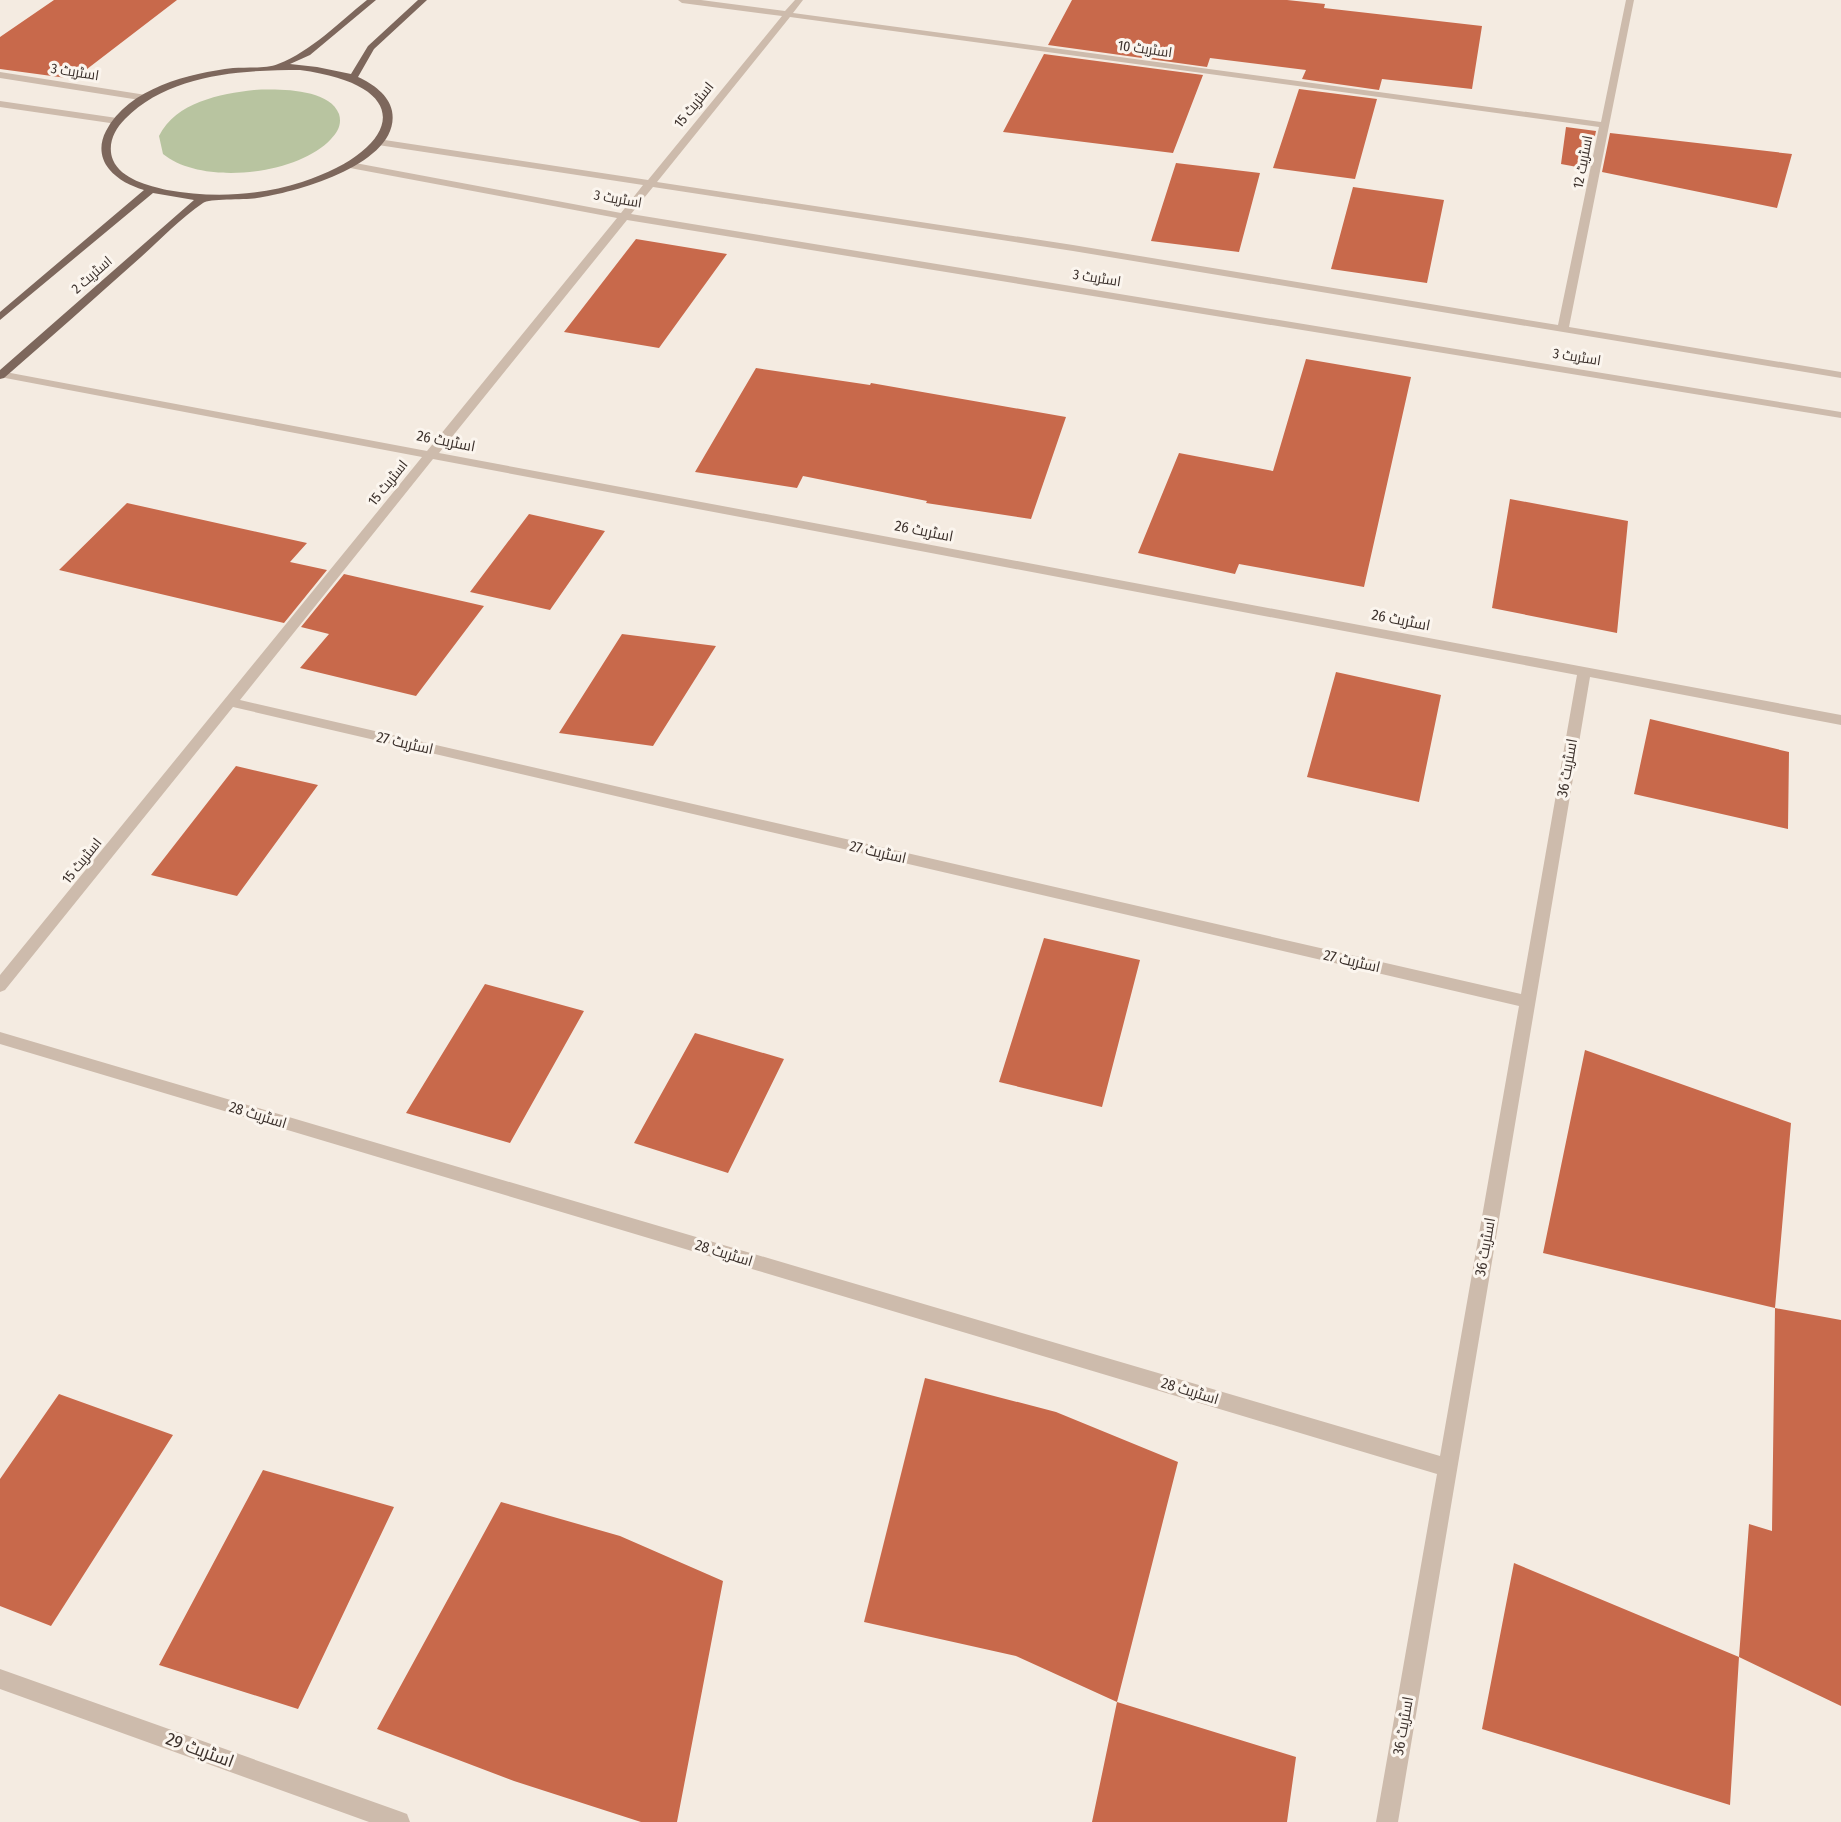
<svg xmlns="http://www.w3.org/2000/svg" width="1841" height="1822" viewBox="0 0 1841 1822" font-family="'Fira Sans Condensed',Cairo,sans-serif">
<style>
.green{fill:#b8c4a0}
.building{fill:#c8694b}
.lines{fill:none;stroke-linecap:round;stroke-linejoin:round}
.minor{fill:#cdbbac;fill-rule:evenodd}
.major{fill:#7d675c;fill-rule:evenodd}
.labels{text-anchor:middle;dominant-baseline:central;stroke-width:6;stroke-linejoin:round;paint-order:stroke}
.far-street-label{font-size:14px;fill:#3b302b;stroke:#fbf5ee}
.street-label{font-size:15px;fill:#3b302b;stroke:#fbf5ee}
.near-street-label{font-size:18px;fill:#3b302b;stroke:#fbf5ee}
</style>
<rect width="100%" height="100%" fill="#f4ebe1"/>
<path class="green" d="M254,90c23,-1 75,-2 85,24 3,10 -1,18 -8,25 -33,36 -129,47 -168,15l-4,-18c17,-34 61,-42 95,-46z"/>
<path class="building" d="M54,0h123l-103,79 -74,-10v-32z
M1072,0h215l38,4 -1,4 158,18 -10,63 -90,-10 -3,11 -77,-11 4,-9 -96,-12 -3,9 -159,-22z
M1044,54l159,21 -30,78 -170,-21z
M1299,89l78,10 -22,80 -82,-11z
M1566,127l30,4 -8,38 -27,-5z
M1610,133l182,21 -15,54 -175,-36z
M1176,163l84,10 -21,79 -88,-11z
M1353,187l91,13 -17,83 -96,-14z
M636,239l91,15 -68,94 -95,-16z
M1306,359l105,18 -47,210 -125,-23 -4,10 -97,-21 41,-100 94,18z
M756,368l114,17 1,-2 195,34 -35,102 -105,-16 1,-2 -124,-25 -6,12 -102,-16z
M1510,499l118,22 -11,112 -125,-25z
M127,503l180,40 -17,19 37,8 -43,53 -225,-53z
M529,514l76,17 -55,79 -80,-18z
M344,574l140,32 -68,90 -116,-28 29,-34 -28,-7z
M622,634l94,12 -63,100 -94,-13z
M1336,672l105,23 -22,107 -112,-25z
M1650,719l139,33 -1,77 -154,-35z
M236,766l82,19 -81,111 -86,-21z
M1044,938l96,22 -38,147 -103,-25z
M485,984l99,27 -74,132 -104,-30z
M695,1033l89,26 -56,114 -94,-30z
M1585,1050l206,73 -16,185 -232,-55z
M1775,1308l66,12v386l-102,-49 10,-133 23,7z
M925,1378l131,34 122,50 -61,240 -101,-46 -152,-34z
M59,1394l114,41 -122,191 -51,-20v-127z
M263,1470l131,37 -96,202 -139,-44z
M501,1502l119,34 103,45 -46,241h-36l-127,-41 -137,-52z
M1514,1563l225,94 -9,148 -248,-76z
M1117,1702l179,55 -9,65h-195z"/>
<g class="lines">
<path class="minor" d="M678,0h23l84,11 10,-11h8l-10,13 808,109 25,-122h8l-65,327 272,45v6l-768,-127 -420,-64 -22,27 1210,198v6l-1214,-198 -188,233 1402,262v10l-251,-48 -192,1145h-22l61,-348 -1437,-430v-12l1440,424 79,-450 -1286,-299 -228,283 -5,2v-17l422,-518 -422,-80v-6l427,80 190,-233 -267,-50 -5,-3 5,-3 271,51 22,-28 -265,-40 -5,-3 5,-3 270,41 134,-164 -100,-13zM790,17l809,110 -41,198 -485,-80 -416,-63zM433,459l1144,216 -56,319 -1281,-294z
M0,72l146,23 5,3 -5,3 -146,-23z
M0,101l117,17 5,3 -5,3 -117,-17z
M0,1669l399,142 8,3 3,8h-41l-369,-133z"/>
<path class="major" d="M367,0h9l-66,55 -20,9 27,3 34,7 17,-28 50,-46h9l-53,49 -16,28c15,7 31,18 34,34 10,53 -98,82 -135,87 -12,2 -48,0 -54,5 -22,15 -42,36 -62,54 -46,41 -91,81 -137,121l-4,1v-9l194,-170 -41,-7 -153,127v-8l144,-122c-13,-4 -26,-10 -35,-21 -9,-11 -10,-25 -3,-38 22,-43 84,-58 127,-63 14,-1 33,1 45,-4 34,-13 61,-42 89,-64zM300,70c120,16 100,80 2,112 -44,14 -90,16 -135,8 -18,-4 -46,-11 -54,-30 -6,-15 1,-30 12,-41 44,-45 116,-49 175,-49z"/>
</g>
<g class="labels">
<g class="far-street-label">
<text transform="translate(1145 49) rotate(8)">اسٹریٹ 10</text>
<text transform="translate(75 72) rotate(9)">اسٹریٹ 3</text>
<text transform="translate(694 105) rotate(-51)">اسٹریٹ 15</text>
<text transform="translate(1583 162) rotate(-79)">اسٹریٹ 12</text>
<text transform="translate(618 199) rotate(10)">اسٹریٹ 3</text>
<text transform="translate(92 275) rotate(-41)">اسٹریٹ 2</text>
<text transform="translate(1097 278) rotate(9)">اسٹریٹ 3</text>
<text transform="translate(1577 357) rotate(9)">اسٹریٹ 3</text>
<text transform="translate(388 483) rotate(-51)">اسٹریٹ 15</text>
<text transform="translate(82 861) rotate(-51)">اسٹریٹ 15</text>
</g>
<g class="street-label">
<text transform="translate(446 441) rotate(11)">اسٹریٹ 26</text>
<text transform="translate(924 531) rotate(11)">اسٹریٹ 26</text>
<text transform="translate(1401 620) rotate(11)">اسٹریٹ 26</text>
<text transform="translate(405 743) rotate(13)">اسٹریٹ 27</text>
<text transform="translate(1567 768) rotate(-80)">اسٹریٹ 36</text>
<text transform="translate(878 852) rotate(13)">اسٹریٹ 27</text>
<text transform="translate(1352 961) rotate(13)">اسٹریٹ 27</text>
<text transform="translate(258 1115) rotate(17)">اسٹریٹ 28</text>
<text transform="translate(1485 1247) rotate(-80)">اسٹریٹ 36</text>
<text transform="translate(724 1253) rotate(17)">اسٹریٹ 28</text>
<text transform="translate(1190 1391) rotate(17)">اسٹریٹ 28</text>
<text transform="translate(1403 1726) rotate(-80)">اسٹریٹ 36</text>
</g>
<g class="near-street-label">
<text transform="translate(200 1750) rotate(20)">اسٹریٹ 29</text>
</g>
</g>
</svg>
